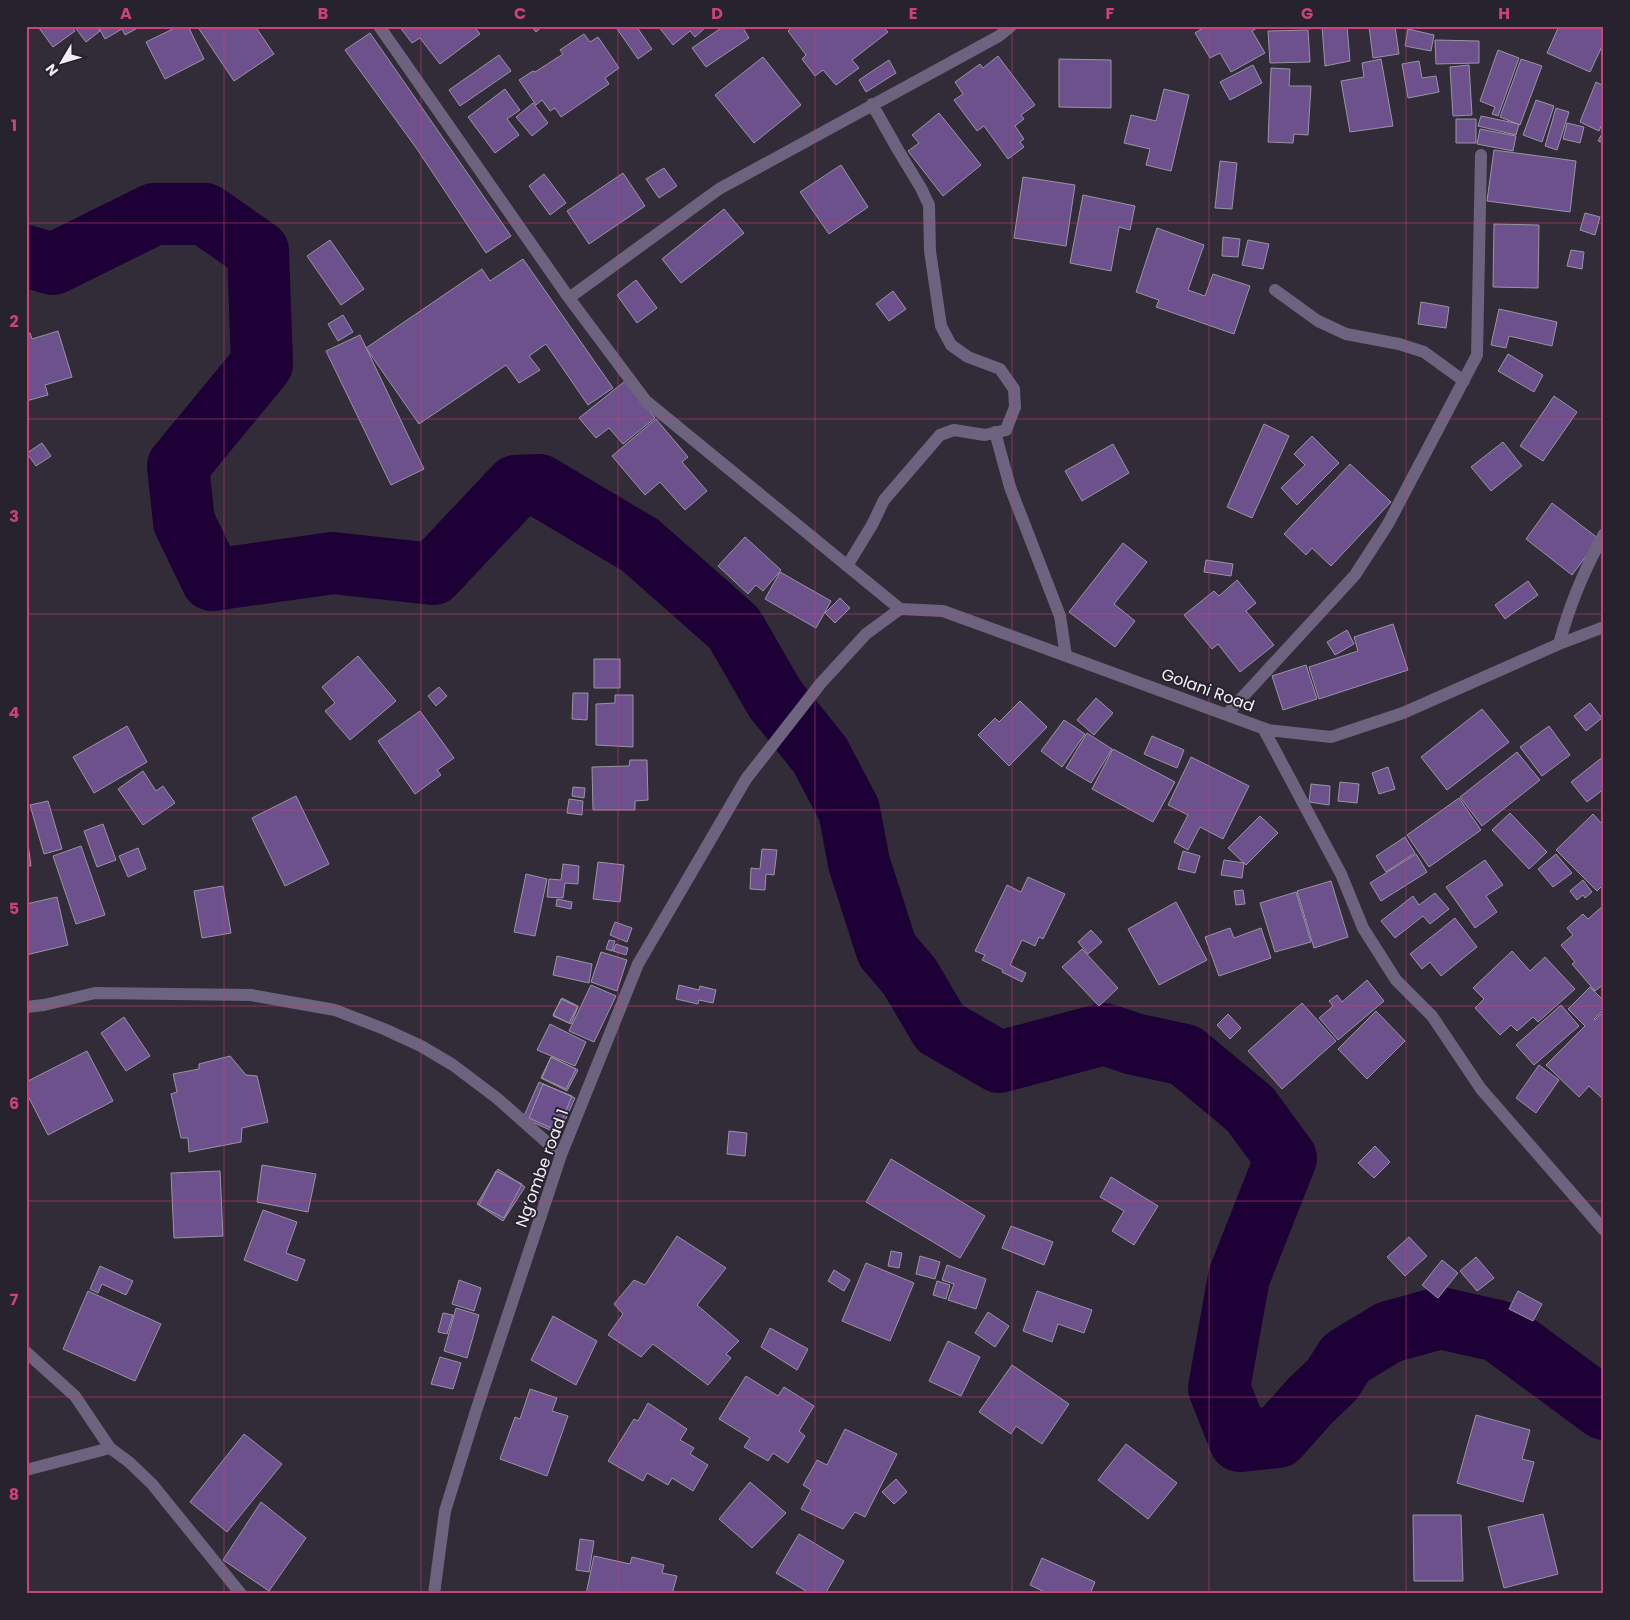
<svg xmlns="http://www.w3.org/2000/svg" width="1630" height="1620" viewBox="0 0 1630 1620" font-family="Poppins,sans-serif">
<style>
.lines{fill:none;stroke-linecap:round;stroke-linejoin:round}
.river{stroke:#1d0035;stroke-width:62}
.building{fill:#6c518d;stroke:#9a94a2}
.minor{stroke:#6e637e;stroke-width:12}
.grid{fill:none;stroke:#cc437a;stroke-width:1;stroke-opacity:0.55}
.labels{text-anchor:middle;dominant-baseline:central;stroke-width:4;stroke-linejoin:round;paint-order:stroke}
.street-label{font-size:16px;fill:#f3f0f7;stroke:#27232e}
.neatline{fill:none;stroke:#cc437a;stroke-width:2}
.grid-label{font-size:16px;text-anchor:middle;font-weight:bold;fill:#cc437a}
</style>
<rect width="100%" height="100%" fill="#312c38"/>
<g class="lines">
<path class="river" d="M26,256l27,8 101,-50h51l53,37 4,113 -84,102 6,56 28,58 121,-17 100,11 83,-88 23,-1 101,60 94,83 41,71 45,56 29,55 10,53 28,87 23,27 30,51 59,34 105,-28 30,10 51,11 65,54 36,49 -47,119 -20,111 21,53 38,-4 32,-36 22,-21 14,-22 43,-26 51,-14 58,13 106,78"/>
</g>
<path class="building" d="M41,26h30l4,5 -22,16 -14,-19z
M74,26h22l4,5 -14,11z
M98,26h43l-16,9 -3,-6 -17,10z
M179,26h9l16,33 -39,20 -19,-37z
M197,26h58l19,28 -40,27z
M399,26h75l6,8 -40,30 -20,-26 -8,5z
M531,26h12l-7,6z
M615,26h21l16,23 -14,10z
M658,26h49l-12,11 -5,-6 -17,14z
M724,26h18l7,12 -43,29 -14,-19z
M793,26h90l5,6 -36,28 7,8 -23,17 -13,-15 -8,6 -13,-17 4,-4 -18,-24z
M1206,26h54l-8,5 13,22 -34,19 -11,-19 -10,5 -15,-25z
M1289,26h22v3z
M1322,26h25l3,35 -25,5z
M1369,26h26l4,28 -26,4z
M1559,26h45v16l-14,30 -43,-19z
M1408,29l26,6 -3,16 -26,-5z
M1308,30l2,32 -40,1 -2,-32z
M370,33l141,203 -25,17 -69,-104 -72,-99z
M584,34l6,8 8,-5 21,31 -14,10 4,6 -48,33 -6,-9 -5,3 -8,-11 -6,5 -17,-25 14,-9 2,1 28,-18 -3,-4z
M1435,40l44,1v22l-43,1z
M1498,50l21,8 -21,58 -6,-2 3,-7 -15,-6z
M499,55l12,16 -51,35 -11,-16z
M998,56l37,49 -14,10 3,4 -9,7 9,13 -4,3 4,5 -16,12 -24,-33 -7,5 -23,-31 9,-6 -8,-12 25,-18 3,4z
M763,57l38,48 -47,38 -39,-48z
M1059,59l52,1v48l-52,-1z
M1381,59l12,67 -43,6 -9,-51 23,-4 -2,-14z
M1521,59l21,7 -22,59 -20,-8z
M889,60l7,13 -30,19 -7,-12z
M1419,61l3,17 14,-2 3,16 -31,6 -6,-34z
M1253,65l9,18 -32,17 -10,-18z
M1469,65l3,50 -19,1 -3,-49z
M1271,68l19,1 -1,17h22l-3,49 -14,-1 -1,9 -25,-1z
M1596,82l8,4v34l-5,11 -19,-9z
M505,89l15,21 -13,9 12,16 -24,18 -27,-36z
M1164,89l25,6 -18,76 -25,-6 4,-16 -26,-6 7,-28 25,6z
M1536,100l18,6 -12,36 -19,-7z
M533,103l15,20 -16,13 -16,-19z
M1556,108l13,4 -12,38 -12,-4z
M939,113l42,52 -38,31 -35,-45 11,-8 -7,-8z
M1481,116l38,8 -3,11 -38,-9z
M1456,119h20v24h-20z
M1567,123l17,4 -4,16 -17,-4z
M1480,129l36,7 -3,15 -36,-7z
M1604,130v13l-6,-2z
M1494,150l82,11 -6,51 -83,-11z
M1220,161l17,2 -5,46 -17,-1z
M841,165l27,42 -39,27 -29,-42z
M664,168l13,18 -18,12 -13,-19z
M623,173l22,33 -56,38 -22,-33z
M544,174l22,29 -16,12 -21,-29z
M1023,177l52,8 -9,61 -52,-8z
M1083,195l52,11 -5,24 -11,-3 -8,44 -41,-8z
M724,209l20,24 -63,50 -19,-24z
M1585,213l15,4 -5,18 -15,-5z
M1494,224l45,1 -1,63 -45,-1z
M1157,228l47,17 -16,45 17,6 8,-22 37,12 -16,48 -78,-27 3,-7 -23,-8z
M1223,237l17,2 -2,18 -16,-1z
M330,240l34,49 -23,16 -34,-49z
M1248,240l21,4 -6,25 -21,-4z
M1571,250l13,2 -2,17 -15,-3z
M523,259l90,129 -25,17 -42,-61 -17,12 11,14 -21,13 -13,-18 -87,59 -53,-76 116,-79 8,12z
M636,280l21,28 -20,15 -20,-28z
M893,291l13,18 -17,12 -13,-17z
M1421,302l28,5 -3,21 -28,-4z
M1499,309l58,13 -5,24 -43,-10 -3,12 -15,-3z
M343,315l10,17 -15,9 -10,-17z
M58,331l14,46 -27,8 3,10 -22,6v-67l4,-1 2,6z
M360,335l64,134 -33,16 -65,-134z
M1508,354l35,21 -9,17 -36,-21z
M625,381l30,37 -32,26 -14,-16 -13,10 -17,-20z
M1554,396l23,16 -34,49 -23,-15z
M656,419l32,38 -6,5 25,29 -22,19 -25,-28 -15,13 -33,-39z
M1264,424l25,12 -37,82 -25,-11z
M1312,436l27,27 -42,42 -16,-17 24,-23 -11,-11z
M1503,442l19,24 -31,25 -20,-24z
M42,443l9,13 -15,10 -9,-13z
M1113,444l16,29 -47,28 -17,-30z
M1350,464l41,38 -60,64 -19,-18 -6,7 -22,-21z
M1552,503l47,36 -27,36 -46,-36z
M745,537l36,33 -18,21 -7,-6 -8,9 -30,-28z
M1123,543l24,19 -33,42 21,17 -20,26 -46,-35z
M1206,560l27,4 -2,12 -27,-4z
M780,572l51,29 -15,27 -51,-29z
M1237,580l19,23 -10,8 28,34 -34,27 -22,-28 -6,5 -28,-34 30,-24 5,5z
M1528,581l10,14 -33,24 -10,-14z
M840,598l10,10 -15,15 -10,-10z
M1393,624l15,46 -89,29 -10,-32 49,-16 -4,-14z
M1347,630l7,14 -19,11 -8,-13z
M358,656l38,45 -46,39 -25,-29 10,-8 -13,-16z
M594,659h26v29h-26z
M1306,665l11,34 -34,11 -11,-34z
M439,687l8,9 -11,10 -8,-10z
M573,693h15l-1,27 -15,-1z
M615,695h18v52l-37,-2v-41l19,-1z
M1096,698l17,15 -19,22 -17,-15z
M1020,701l27,26 -38,39 -31,-31 17,-17 4,4z
M1590,703l12,15 -16,13 -12,-15z
M1482,709l27,33 -62,48 -26,-33z
M420,711l34,47 -17,12 4,5 -26,19 -37,-53z
M1064,720l21,14 -23,33 -21,-16z
M127,726l20,36 -53,31 -21,-36z
M1549,726l21,29 -28,21 -22,-29z
M1087,733l25,16 -21,34 -25,-15z
M1152,736l32,14 -7,18 -33,-14z
M1113,749l62,33 -22,40 -61,-33z
M1517,752l23,28 -58,46 -22,-29z
M1604,756v33l-17,13 -16,-20z
M1191,757l58,29 -26,53 -23,-12 -12,23 -14,-8 14,-27 -20,-10z
M630,760h17l1,40 -13,1v9h-42l-1,-43 37,-1z
M1388,767l7,22 -16,5 -7,-21z
M143,771l13,20 7,-5 12,17 -32,22 -25,-36z
M1340,782l19,2 -2,19 -19,-2z
M1311,784l19,2 -1,19 -20,-3z
M573,787l12,1 -1,10 -12,-2z
M296,796l33,68 -44,22 -33,-68z
M1459,798l22,32 -52,37 -22,-32z
M569,799l14,2 -1,14 -15,-2z
M48,801l14,48 -18,5 -14,-49z
M1510,813l37,39 -18,17 -37,-39z
M1593,814l11,12v58l-7,7 -41,-41z
M1260,816l18,17 -32,32 -18,-17z
M103,824l13,36 -19,7 -13,-36z
M26,829l5,37h-5z
M1405,837l10,16 -29,19 -10,-16z
M81,846l24,69 -29,9 -23,-68z
M138,848l8,21 -18,8 -9,-21z
M762,849l15,1 -3,25 -8,-1 -1,16 -15,-1 1,-21 9,1z
M1183,851l17,5 -5,17 -17,-4z
M1416,854l11,18 -46,29 -11,-18z
M1556,854l16,19 -19,14 -15,-18z
M1224,860l20,3 -2,15 -21,-3z
M1485,860l18,25 -17,11 11,16 -22,16 -29,-41z
M598,862l26,3 -4,37 -27,-3z
M563,864l16,2 -1,18 -13,-1 -2,15 -16,-1 2,-18 12,1z
M526,874l21,5 -12,57 -21,-4z
M1028,877l37,17 -22,45 -4,-2 -4,9 -13,-6 -12,25 16,8 -4,9 -20,-10 1,-2 -21,-10 3,-5 -10,-4 32,-66 14,7z
M1583,880l9,12 -7,6 -2,-3 -6,5 -7,-9z
M1331,881l17,56 -34,11 -17,-57z
M223,886l8,47 -29,5 -8,-47z
M1243,890l2,14 -9,1 -2,-14z
M1296,892l15,50 -36,10 -15,-49z
M1435,893l14,16 -19,15 -7,-8 -28,22 -14,-17 32,-25 6,9z
M57,897l11,48 -42,10v-51z
M557,899l15,3 -1,7 -15,-3z
M1176,902l31,58 -48,25 -31,-56z
M1604,905v79l-9,7 -23,-27 3,-2 -14,-17 12,-10 -6,-7 16,-14 5,5z
M1455,918l22,29 -36,29 -11,-14 -8,7 -12,-15z
M615,922l17,6 -5,14 -17,-7z
M1230,928l4,10 27,-10 10,30 -52,18 -14,-39z
M1091,930l11,12 -14,12 -10,-12z
M609,940l6,1 -3,10 -6,-2z
M616,944l12,4 -2,7 -13,-4z
M1082,949l36,39 -19,18 -37,-39z
M1512,951l18,20 15,-14 30,32 -37,33 -5,-5 -16,14 -6,-6 -11,10 -25,-27 9,-9 -11,-11z
M601,952l26,8 -10,31 -26,-9z
M557,956l35,8 -3,19 -36,-8z
M1367,980l17,21 -46,39 -19,-22 14,-12 -4,-5 8,-6 5,7z
M591,985l25,11 -22,46 -25,-11z
M679,985l20,5 1,-4 16,4 -3,13 -14,-3 -1,4 -22,-5z
M1590,987l14,14v8l-10,10 1,1 9,-9v89l-15,-14 -10,11 -33,-32 39,-39 -17,-17z
M562,998l16,8 -9,17 -16,-8z
M561,999l17,8 -7,17 -18,-8z
M1302,1003l34,38 -54,48 -34,-38z
M1561,1005l18,21 -45,39 -18,-20z
M1376,1011l29,30 -38,38 -29,-30z
M1228,1014l13,14 -11,11 -13,-14z
M124,1017l26,39 -24,15 -25,-38z
M550,1024l36,18 -11,24 -38,-16z
M87,1051l26,50 -65,34 -22,-43v-10z
M230,1056l16,19 11,1 11,46 -26,6 -1,14 -52,10 -1,-14h-7l-10,-44 6,-2 -4,-18 26,-5v-5z
M551,1057l25,12 -10,20 -24,-11z
M551,1057l27,13 -11,21 -26,-13z
M1539,1065l20,15 -23,33 -20,-15z
M539,1082l36,16 -16,36 -36,-16z
M543,1084l29,12 -14,35 -29,-13z
M729,1131l18,2 -2,23 -18,-2z
M1375,1146l15,16 -16,16 -16,-15z
M891,1159l94,57 -25,42 -94,-56z
M262,1165l54,9 -8,38 -51,-10z
M498,1169l27,18 -22,34 -26,-17z
M220,1171l3,65 -49,2 -3,-65z
M496,1171l26,13 -18,34 -25,-13z
M1111,1177l47,29 -24,39 -22,-14 12,-20 -24,-14z
M263,1210l34,12 -11,31 19,7 -8,21 -53,-21z
M1011,1226l42,16 -9,23 -42,-17z
M677,1236l49,32 -29,37 42,36 -13,13 5,4 -23,27 -55,-41 -12,13 -33,-22 15,-21 -9,-10 20,-24 11,5z
M1409,1237l18,19 -22,20 -18,-19z
M891,1251l11,2 -3,15 -11,-2z
M920,1256l20,6 -5,17 -19,-5z
M1476,1257l18,21 -17,13 -17,-20z
M1442,1260l16,13 -20,25 -16,-13z
M866,1263l48,20 -24,58 -48,-20z
M947,1265l39,14 -10,30 -28,-9 6,-16 -12,-4z
M100,1266l33,15 -7,14 -24,-11 -4,9 -8,-4z
M834,1270l16,10 -6,11 -16,-10z
M459,1280l22,8 -7,23 -22,-7z
M937,1281l13,4 -4,14 -13,-4z
M88,1291l73,33 -26,57 -72,-32z
M1037,1291l55,19 -8,23 -26,-9 -6,18 -29,-11z
M1518,1291l24,13 -9,17 -24,-12z
M456,1308l23,7 -12,43 -23,-7z
M988,1312l21,14 -14,21 -20,-14z
M443,1313l10,2 -6,19 -9,-2z
M553,1316l44,25 -21,44 -45,-25z
M770,1328l38,21 -11,21 -36,-23z
M948,1341l32,16 -19,39 -32,-15z
M440,1357l21,6 -8,26 -22,-5z
M1012,1365l57,39 -27,40 -26,-18 -5,8 -32,-22z
M746,1376l32,20 6,-9 30,19 -15,25 6,5 -17,27 -15,-10 -5,8 -24,-14 6,-9 -31,-19z
M530,1389l27,9 -5,13 16,5 -21,60 -47,-17 15,-42 5,2z
M648,1403l39,26 -7,11 14,8 -4,6 18,11 -15,26 -21,-13 -4,7 -21,-12 -4,8 -35,-20 26,-42 4,2z
M1476,1415l54,15 -8,29 12,3 -11,40 -66,-19z
M845,1429l52,25 -32,63 -10,-5 -12,17 -42,-20 10,-19 -8,-5 14,-25 10,5z
M244,1434l38,30 -55,68 -37,-30z
M1126,1444l51,39 -29,36 -50,-39z
M896,1479l11,13 -13,12 -12,-12z
M750,1482l36,31 -34,35 -33,-29z
M261,1502l45,36 -37,53 -46,-31z
M1543,1514l15,60 -54,14 -16,-61z
M1413,1515h48l2,66h-49z
M799,1534l45,27 -19,33h-14l-35,-21z
M580,1539l14,2 -5,31 -13,-2z
M594,1556l36,8 2,-7 32,8 -2,8 15,3 -5,18h-86z
M1042,1558l53,24 -5,12h-41l-19,-9z"/>
<g class="lines">
<path class="minor" d="M379,26l190,272 77,103 254,208
M1275,290l43,31 28,13 53,10 25,8 40,29
M569,298l150,-109 280,-153 12,-10
M995,432l15,55 50,129 6,40
M847,566l25,-41 12,-25 56,-65 14,-5 31,5 21,-5 9,-23 -1,-18 -14,-20 -32,-12 -17,-12 -10,-19 -11,-75 -1,-46 -8,-17 -23,-38 -26,-46
M1559,644c11,-41 25,-74 45,-110
M1227,714l128,-139 33,-51 89,-169 4,-200
M1263,728l78,146 22,54 33,52 36,36 49,73 123,141
M26,1007l18,-2 51,-12 156,2 84,15 49,19 37,17 32,19 45,34 63,56
M26,1352l49,44 35,52
M26,1470l84,-22 19,14 23,22 89,110
M434,1594l11,-83 31,-100 85,-256 77,-191 108,-185 75,-96 45,-49 34,-25 43,2 325,119 63,7 72,-24 156,-69 45,-17"/>
</g>
<path class="grid" d="M224,26v1568M421,26v1568M618,26v1568M815,26v1568M1012,26v1568M1209,26v1568M1406,26v1568M26,223h1578M26,419h1578M26,614h1578M26,810h1578M26,1006h1578M26,1201h1578M26,1397h1578"/>
<g class="labels">
<g class="street-label">
<text transform="translate(1208 690) rotate(20)">Golani Road</text>
<text transform="translate(542 1168) rotate(-70)">Ng’ombe road 1</text>
</g>
</g>
<rect width="1630" height="1620" fill="none" stroke="#27232e" stroke-width="55"/>
<g transform="translate(62 62) rotate(232)" stroke="#27232e" stroke-width="4" paint-order="stroke">
<path d="M0-4L9 19L0 12L-9 19Z" fill="#f3f0f7"/>
<text y="-8" font-size="14" font-weight="bold" text-anchor="middle" fill="#f3f0f7">N</text>
</g>
<rect x="28" y="28" width="1574" height="1564" class="neatline"/>
<g class="grid-label">
<text x="126" y="19">A</text>
<text x="323" y="19">B</text>
<text x="520" y="19">C</text>
<text x="717" y="19">D</text>
<text x="913" y="19">E</text>
<text x="1110" y="19">F</text>
<text x="1307" y="19">G</text>
<text x="1504" y="19">H</text>
<text x="14" y="131">1</text>
<text x="14" y="327">2</text>
<text x="14" y="522">3</text>
<text x="14" y="718">4</text>
<text x="14" y="914">5</text>
<text x="14" y="1109">6</text>
<text x="14" y="1305">7</text>
<text x="14" y="1500">8</text>
</g>
</svg>
